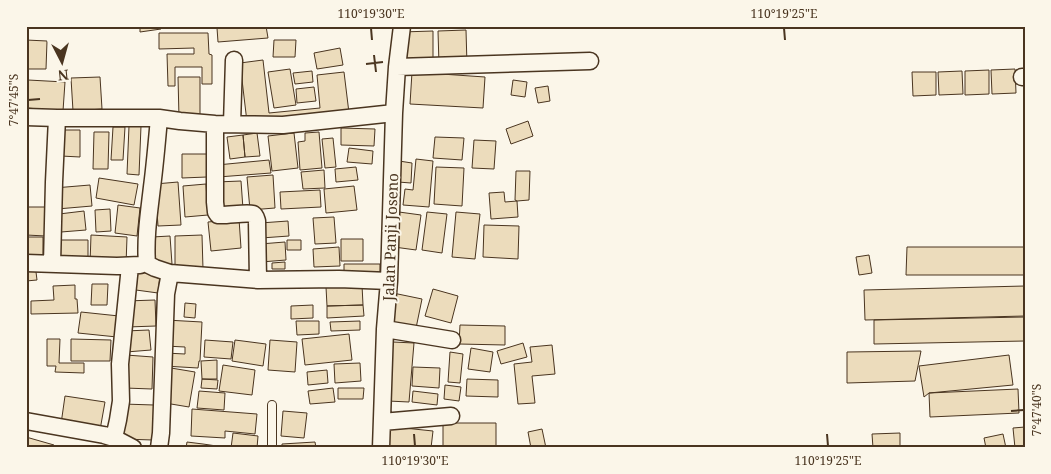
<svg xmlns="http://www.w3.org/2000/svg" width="1051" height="474" viewBox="0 0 1051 474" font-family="'Noto Serif',serif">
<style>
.building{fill:#ecdcbc;stroke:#4a3520}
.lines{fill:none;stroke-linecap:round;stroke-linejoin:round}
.service-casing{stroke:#4a3520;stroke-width:10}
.minor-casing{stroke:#4a3520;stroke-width:19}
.service{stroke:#fbf6e9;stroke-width:8}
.minor{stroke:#fbf6e9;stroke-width:16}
.ticks{fill:none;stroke:#4a3520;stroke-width:2}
.labels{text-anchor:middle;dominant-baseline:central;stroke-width:4;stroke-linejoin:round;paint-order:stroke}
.street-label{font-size:15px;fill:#4a3520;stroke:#fbf6e9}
.neatline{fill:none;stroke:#4a3520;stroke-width:2}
.ticks-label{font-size:12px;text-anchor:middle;fill:#4a3520}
</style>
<rect width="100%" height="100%" fill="#fbf6e9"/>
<path class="building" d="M140,26h21v3l-21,3z
M226,26h40l2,12 -50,4 -1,-14z
M466,30l1,35h-28l-1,-34z
M433,31v30l-31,1 -1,-30z
M159,33h49l1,21 3,1v29h-10v-17h-27v19h-7l-1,-32h27v-6l-35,1z
M26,40l21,1 -1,28h-20z
M274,40h22l-1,17h-22z
M340,48l3,17 -26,4 -3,-16z
M263,60l6,53 51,-5 -3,-33 27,-3 5,41 -102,9 -7,-59z
M290,69l6,36 -22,3 -6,-36z
M1015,69l1,24 -24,1 -1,-24z
M989,70v24l-24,1v-24z
M312,71l1,11 -18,2 -2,-11z
M962,71l1,23 -24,1 -1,-23z
M412,72l73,5 -2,31 -73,-4z
M912,72h24v23l-23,1z
M100,77l2,32 -29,2 -2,-33z
M178,77h22v40l-21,1z
M28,80l37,2 -2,29 -36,-3z
M513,80l14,2 -2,15 -14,-2z
M548,86l2,15 -12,2 -3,-15z
M314,87l2,14 -19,2 -1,-14z
M528,121l5,15 -22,8 -5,-15z
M129,126h12l-2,49 -12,-1z
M113,127h12l-2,33h-12z
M341,128l34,1 -1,17 -33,-1z
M61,130h19v27l-19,-1z
M94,132h15l-1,37h-15z
M319,132l3,36 -22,2 -2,-28 7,-1v-8z
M257,133l3,23 -15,1 -2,-22z
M294,133l4,35 -26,3 -4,-35z
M243,135l2,22 -15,2 -3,-22z
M435,137l29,1 -2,22 -29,-2z
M333,138l3,29 -11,1 -3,-29z
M474,140l22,1 -2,28 -22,-1z
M349,148l24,3 -1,13 -25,-2z
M182,154h25v23l-25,1z
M416,159l17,2 -4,46 -26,-2 2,-16 8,1z
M269,160l2,13 -53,4 -1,-12z
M399,161l13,2 -1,20 -13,-1z
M356,167l2,13 -22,2 -1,-13z
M436,167l28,1 -2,38 -28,-2z
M324,170l1,18 -22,1 -2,-17z
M516,171h14l-1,29 -12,1 -2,-1z
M273,175l2,33 -25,2 -3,-33z
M99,178l39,6 -4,21 -38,-7z
M241,181l2,28 -25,1 -2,-28z
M178,182l3,43 -23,1 -3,-42z
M206,184l2,31 -23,2 -2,-31z
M90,185l2,21 -35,3 -3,-21z
M354,186l3,24 -31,3 -2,-24z
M320,190l1,17 -40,2 -1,-17z
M504,192l1,10 12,-1 1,16 -27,2 -2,-26z
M118,205l22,3 -3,28 -22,-3z
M26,207h21l-1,29 -20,-1z
M110,209l1,22 -15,1 -1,-22z
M84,211l2,19 -25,2 -2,-18z
M399,212l22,3 -5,35 -22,-3z
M427,212l20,2 -5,39 -20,-3z
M456,212l24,2 -5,45 -23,-2z
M334,217l2,26 -21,1 -2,-26z
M239,219l2,29 -30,3 -3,-29z
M288,221l1,15 -28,2 -1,-15z
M484,225l35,1 -1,33 -35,-2z
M91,235l36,2 -1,28 -36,-1z
M202,235l1,34 -28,1v-34z
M170,236l2,28 -18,1 -2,-28z
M26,237h17v22h-17z
M341,239h22v22h-22z
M55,240h33v20l-32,1z
M287,240h14v10h-14z
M285,242l1,18 -25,2 -1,-18z
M339,247l1,19 -26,1 -1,-18z
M907,247h118v28h-119z
M869,255l3,18 -13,2 -3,-18z
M285,262v7h-13v-6z
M35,264l2,16 -11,1v-16z
M344,264h36v13l-36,1z
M138,272l22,3 -2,18 -22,-3z
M92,284h16l-1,21h-16z
M75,285v14h2l1,14 -47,1v-13l23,-1 -1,-14z
M362,285l1,20 -36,1 -1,-19z
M1025,286v30l-160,4 -1,-30z
M433,289l25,7 -7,27 -26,-7z
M393,293l29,6 -7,34 -29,-6z
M155,300l1,26 -29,1 -1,-26z
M185,303l11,1 -1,14 -11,-1z
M313,305v13l-22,1v-13z
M363,305l1,11 -37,2v-12z
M81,312l38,4 -2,21 -39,-4z
M1025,317v24l-151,3v-24z
M166,320l36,2 -2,39h-1l-1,7 -34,-2 1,-13 20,1v-7l-20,-1z
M296,321h23v13l-22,1z
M360,321v9l-29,1 -1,-9z
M460,325l45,1v19l-46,-1z
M149,330l2,20 -25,2 -1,-21z
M349,334l3,26 -47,5 -3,-26z
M47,339h13l-1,24h25v10l-29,-1 1,-6h-9z
M71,339l40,1 -1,21h-39z
M205,340l28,2 -2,17 -27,-2z
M235,340l31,4 -3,22 -31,-5z
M270,340l27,2 -2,30 -27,-2z
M393,342l21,1 -5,59 -21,-1z
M523,343l4,14 -26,7 -4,-13z
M552,345l3,29 -23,2 3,27 -17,1 -4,-40 18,-2 -2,-15z
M471,348l22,4 -3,20 -22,-3z
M921,351l-6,30 -68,2v-31z
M450,352l13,2 -3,29 -12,-1z
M126,355l27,2 -1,32 -27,-1z
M1009,355l4,30 -84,8 -5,4 -5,-31z
M217,360v19h-15l-1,-18z
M360,363l1,18 -26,2 -1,-19z
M223,365l32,5 -3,25 -33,-4z
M413,367l27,1 -1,20 -27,-2z
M171,368l24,4 -6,35 -24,-4z
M327,370l1,13 -20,2 -1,-13z
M202,379l16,1 -1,9 -16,-1z
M467,379l31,1v17l-32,-1z
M445,385l16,2 -2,14 -15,-2z
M333,388l2,14 -25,2 -2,-13z
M338,388h26l-1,11h-25z
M1018,389l1,24 -89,4 -1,-24z
M199,391l26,2 -1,17 -27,-2z
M413,391l25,3 -1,11 -25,-3z
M65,396l40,6 -5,28 -39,-6z
M123,404l31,1 -1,35 -31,-1z
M192,409l65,5 -2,20 -30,-3v7l-34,-2z
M283,411l24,2 -3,25 -23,-2z
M443,423h53v25h-53z
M385,426l48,5 -2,17h-48z
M1025,427v21h-10l-2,-20z
M542,429l4,19h-15l-3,-16z
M233,433l25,3 -1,12h-26z
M900,433v15h-27l-1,-14z
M1003,434l3,14h-20l-2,-10z
M26,437l28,8 -1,3h-27z
M187,442l16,2 27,4h-44z
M315,442l1,6h-34v-4z"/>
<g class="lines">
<defs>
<path id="service" d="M272,405v43"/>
<path id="minor" d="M397,67l193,-6
M1022,77h3
M26,117l31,1h102l21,3 35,3 68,1 111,-12
M159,118c-2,23 -4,46 -7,69 -3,26 -7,51 -5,77l8,4 15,5
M215,124v78l1,10 2,3c9,1 27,-3 35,-1 3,2 3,4 4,7l1,59
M232,124l2,-64
M26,263l91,3 23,-1
M52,264l2,-82 3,-64
M385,329l67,11
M26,421l78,14 10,3 19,10
M382,422l69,-6
M114,438l4,-18 3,-19 -1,-37 10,-98
M159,448l2,-15 5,-139 4,-21 88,7 81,-1 50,2
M381,448l4,-119 4,-48 5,-168 3,-46 5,-41"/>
</defs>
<use href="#service" class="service-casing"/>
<use href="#minor" class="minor-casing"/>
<use href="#service" class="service"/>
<use href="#minor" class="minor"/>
</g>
<path class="ticks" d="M371,28l1,12M784,28l1,12M374,55l2,17M366,64l17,-2M28,100l12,-1M1011,411l13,-1M414,434l1,12M827,434l1,12"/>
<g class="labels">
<g class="street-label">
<text transform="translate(390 237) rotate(-88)">Jalan Panji Joseno</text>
</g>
</g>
<rect width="1051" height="474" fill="none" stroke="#fbf6e9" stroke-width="55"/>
<g transform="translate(62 62) rotate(174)" stroke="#fbf6e9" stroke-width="4" paint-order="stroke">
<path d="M0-4L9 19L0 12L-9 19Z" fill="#4a3520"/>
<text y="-8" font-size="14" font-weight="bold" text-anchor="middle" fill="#4a3520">N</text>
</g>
<rect x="28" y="28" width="996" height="418" class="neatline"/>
<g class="ticks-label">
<text x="371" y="18">110°19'30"E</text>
<text x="784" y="18">110°19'25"E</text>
<text transform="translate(14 100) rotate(-90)" y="4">7°47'45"S</text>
<text transform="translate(1037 410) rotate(-90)" y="4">7°47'40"S</text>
<text x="415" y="465">110°19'30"E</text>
<text x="828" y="465">110°19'25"E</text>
</g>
</svg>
